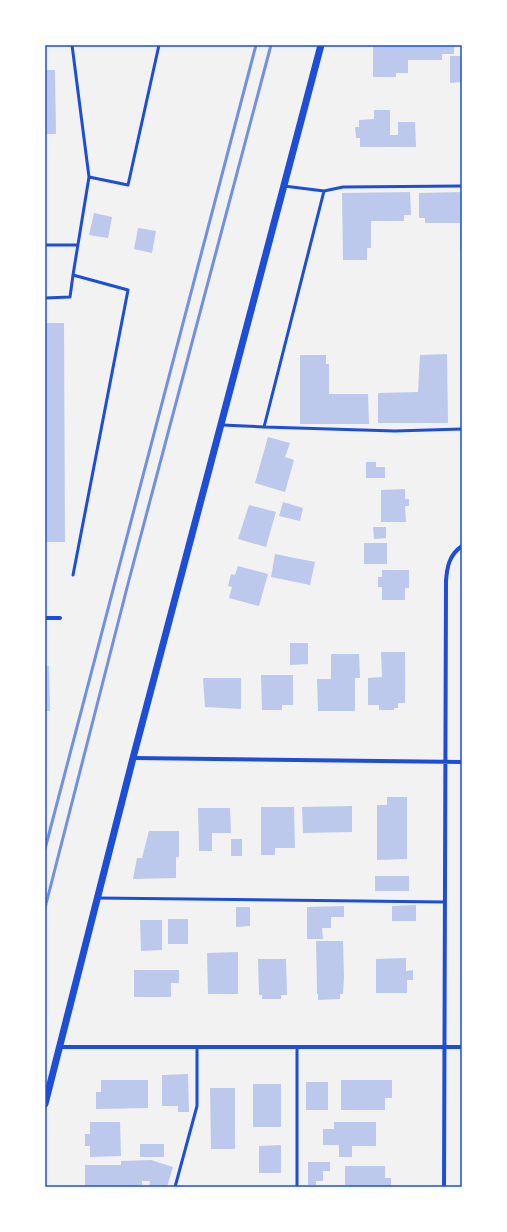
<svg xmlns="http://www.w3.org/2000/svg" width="507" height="1232" viewBox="0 0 507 1232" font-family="Roboto,sans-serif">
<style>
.building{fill:#bdc9ec}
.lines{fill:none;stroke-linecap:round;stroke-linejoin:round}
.service{stroke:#1d4ed8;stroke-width:3}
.minor{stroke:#1d4ed8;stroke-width:4}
.tertiary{stroke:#1d4ed8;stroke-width:7}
.rail{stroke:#7290e2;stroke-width:3}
.neatline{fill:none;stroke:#1d4ed8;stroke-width:1.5}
</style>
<rect width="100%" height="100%" fill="#f2f2f2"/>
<path class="building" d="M373,45h81v9h-12v6h-34v13h-12v4h-23z
M450,56h12v26l-12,1z
M45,70h10l1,64h-11z
M374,110h16v25h8v-13h17l1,25h-56v-9h-4l-1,-11h4v-7l15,-1z
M410,192l1,23h-7v6h-33v27h-4v12h-24l-1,-67z
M462,192v58h-2v-27h-35v-5h-6v-25z
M94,213l18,4 -4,21 -19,-3z
M138,228l18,3 -4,22 -18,-4z
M45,323h19l1,219h-20z
M447,354l1,69h-70v-30l40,-1 2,-37z
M300,355h26v9h3v30h39l1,30h-69z
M268,437l22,6 -5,14 9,3 -9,32 -30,-9z
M366,462h10v5h9v11h-19z
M405,489v10h4v7h-4l1,16h-25v-32z
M283,502l20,6 -3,13 -21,-5z
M249,505l27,7 -10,35 -28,-8z
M373,527h13v11l-12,1z
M364,543h23v21h-23z
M275,554l40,8 -5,23 -39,-8z
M238,566l30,8 -9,32 -30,-8 3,-11 -4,-1 3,-12 4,1z
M382,570h27v18h-4v12h-23v-13h-4v-10h4z
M290,643h18v21l-18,1z
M381,652h24v51h-7v5h-4v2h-15v-5h-11v-27l14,-1z
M331,654h28l1,24h-5v33h-37l-1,-32h14z
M45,666h4l1,45h-5z
M261,675h32v30h-11v5h-20z
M203,678h38v31l-36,-2z
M387,797h20v62l-30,1v-55h10z
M352,806v26l-49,1 -1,-26z
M261,807h33l1,41h-20v7h-14z
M198,808h32l1,25h-19v18h-13z
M149,831h30v26h-3v21l-43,1 4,-21h5z
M231,839h11v17h-11z
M375,876h34v15h-34z
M416,905v16h-24v-15z
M344,906v11h-13v11h-9l1,11h-16v-32z
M236,907h14v19l-14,1z
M168,919h20v25h-20z
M140,920h22v30l-21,1z
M316,941h27l1,36 -1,17h-3v5l-22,1v-6h-1z
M238,952v42h-30l-1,-41z
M406,958v13l7,-1v10h-6v13h-31v-34z
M258,959h28l1,36h-6v4h-19v-4h-3z
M134,970h45v13h-8v14h-37z
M188,1074l1,38h-11v-6h-16v-31z
M101,1080h47v28l-52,1v-17h5z
M341,1080h51v18h-7v12h-44z
M306,1082h22v28h-22z
M253,1084h28v43h-28z
M210,1088h25v61h-24z
M90,1122h30l1,34 -31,1v-11h-5v-12h5z
M334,1122h42v24h-24v11h-13v-12h-16v-16h11z
M140,1144h24v13h-24z
M281,1145v28h-22v-27z
M151,1160l22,7 -6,20h-18l1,-6h-8v6h-57v-22h36v-4z
M308,1162h22v9h-7v10h-7v4h-8z
M345,1166h40v12h6v9h-42v-2h-4z"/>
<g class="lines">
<path class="service" d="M72,45l17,132
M324,191l19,-4 119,-1
M45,245h33
M45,298l25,-1 3,-22
M222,425l42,2 60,-236 -40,-5
M264,427l131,4 67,-2
M73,575l55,-285 -55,-15 16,-98 39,8 31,-140
M98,898l346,4
M175,1187l22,-81v-58
M297,1187v-139"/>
<path class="minor" d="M45,618h15
M133,758l329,4
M60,1047h402
M444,1187l2,-606c1,-14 3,-26 16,-35"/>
<path class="tertiary" d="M45,1104l88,-346 188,-713"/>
<path class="rail" d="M45,849l211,-804
M45,908l84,-328 142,-535"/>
</g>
<rect width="507" height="1232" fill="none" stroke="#ffffff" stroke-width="92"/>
<rect x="46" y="46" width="415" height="1140" class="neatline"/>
</svg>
